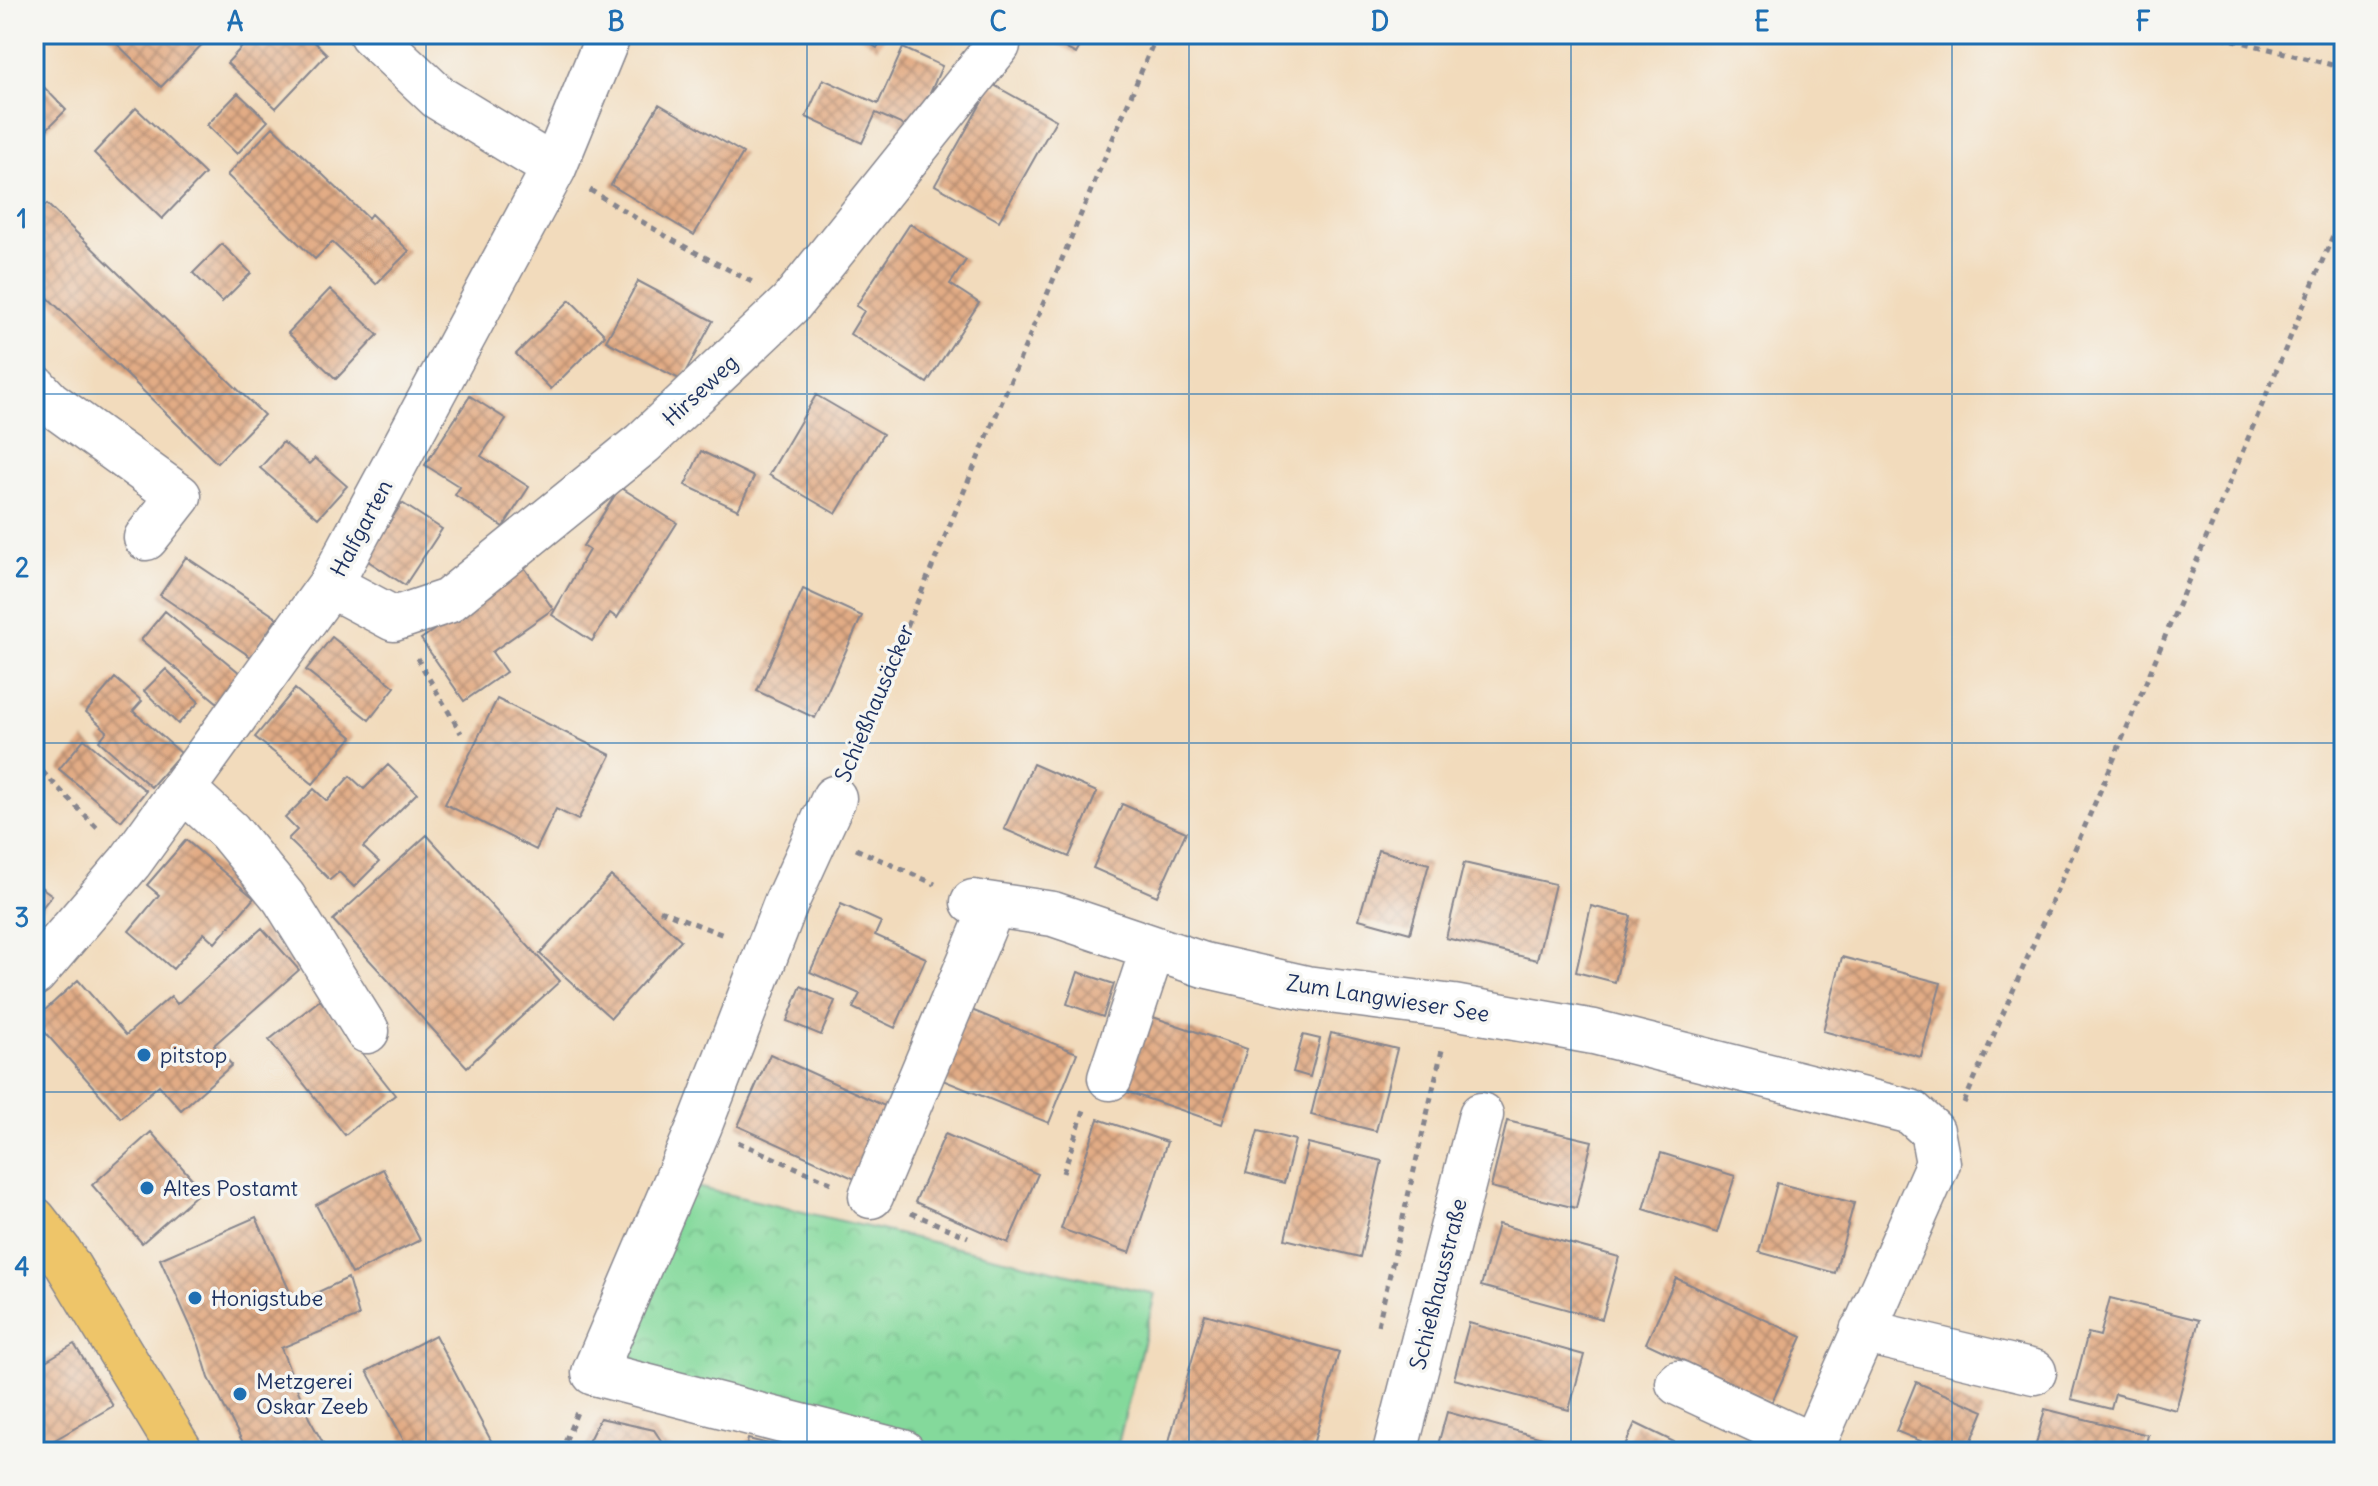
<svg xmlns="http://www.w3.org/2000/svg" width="2378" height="1486" viewBox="0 0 2378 1486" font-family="Delius,sans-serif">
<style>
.park{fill:url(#park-crowns);stroke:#50847c;stroke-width:2}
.building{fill:url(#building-cross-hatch)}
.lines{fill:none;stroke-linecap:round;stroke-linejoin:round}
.minor-casing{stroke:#86858d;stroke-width:47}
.major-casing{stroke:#86858d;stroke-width:47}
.path{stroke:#86858d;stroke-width:5;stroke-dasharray:6 6;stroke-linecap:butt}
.minor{stroke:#fff;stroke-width:44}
.major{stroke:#eec569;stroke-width:44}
.grid{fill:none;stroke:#1f6fb2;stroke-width:2;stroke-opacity:0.55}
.poi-dot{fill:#1f6fb2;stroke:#f6f6f2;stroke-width:3}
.labels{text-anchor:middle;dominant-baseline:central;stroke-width:7;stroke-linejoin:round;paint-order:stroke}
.street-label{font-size:22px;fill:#1b2f5e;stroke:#f6f6f2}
.poi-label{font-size:22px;fill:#1b2f5e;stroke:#f6f6f2;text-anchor:start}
.neatline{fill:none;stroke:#1f6fb2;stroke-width:3}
.grid-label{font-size:26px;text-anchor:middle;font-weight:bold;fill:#1f6fb2}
</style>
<defs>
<pattern id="park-crowns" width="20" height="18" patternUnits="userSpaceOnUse" patternTransform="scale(2)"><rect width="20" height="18" fill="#84d99b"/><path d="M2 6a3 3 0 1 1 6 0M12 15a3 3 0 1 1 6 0" fill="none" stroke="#71bb88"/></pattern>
<pattern id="building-cross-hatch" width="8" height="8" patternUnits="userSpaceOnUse" patternTransform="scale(2)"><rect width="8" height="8" fill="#e2ac85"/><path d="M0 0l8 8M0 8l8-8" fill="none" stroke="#b68c70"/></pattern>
</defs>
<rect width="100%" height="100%" fill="#f6f6f2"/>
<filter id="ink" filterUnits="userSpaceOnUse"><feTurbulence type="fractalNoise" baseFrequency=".0125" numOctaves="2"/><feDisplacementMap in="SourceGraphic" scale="16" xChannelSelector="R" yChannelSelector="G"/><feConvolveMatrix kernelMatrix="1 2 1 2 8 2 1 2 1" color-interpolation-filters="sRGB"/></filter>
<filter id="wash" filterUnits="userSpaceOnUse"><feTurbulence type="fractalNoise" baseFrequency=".006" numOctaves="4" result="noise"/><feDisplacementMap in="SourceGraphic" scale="32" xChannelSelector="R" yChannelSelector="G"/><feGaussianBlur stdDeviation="1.8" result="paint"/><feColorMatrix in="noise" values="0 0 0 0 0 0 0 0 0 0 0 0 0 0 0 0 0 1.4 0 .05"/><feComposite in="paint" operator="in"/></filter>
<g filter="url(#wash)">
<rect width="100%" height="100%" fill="#f2dbbc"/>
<path class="park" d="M683,1184l472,110 -39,158h-160l-353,-84z"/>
<g id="blocks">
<path class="building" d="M107,34h105l-51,53z
M254,34h52l21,20 -51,54 -49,-45z
M856,34h31l-10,14z
M1039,34h48l-11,20z
M903,48l39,18 -28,64 -38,-17 -14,30 -56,-26 17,-38 55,25z
M36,79l30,31 -29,29 -3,-4z
M992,84l64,36 -57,101 -64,-36z
M238,93l30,28 -31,33 -30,-29z
M659,104l84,49 -49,82 -83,-50z
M136,108l69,66 -43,45 -68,-66z
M273,127l95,91 3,-4 38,37 -33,33 -44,-42 -17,17 -88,-84z
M47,204l217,211 -47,48 -183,-179v-67z
M910,224l56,36 -16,24 29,19 -52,80 -77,-49 14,-23 -8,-5z
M222,244l29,29 -29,29 -29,-29z
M638,281l75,40 -32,59 -75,-39z
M330,289l48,46 -42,44 -48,-46z
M570,300l35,35 -54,54 -35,-35z
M816,395l67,39 -47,80 -67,-39z
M470,396l36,23 -25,37 48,31 -26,40 -48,-32 5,-8 -35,-22z
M283,442l26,22 6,-6 32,28 -29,32 -58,-50z
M701,451l53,26 -16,33 -53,-25z
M620,487l57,36 -60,95 -7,-5 -18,28 -40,-26 37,-65 -6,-4z
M402,503l40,26 -37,56 -40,-26z
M186,557l91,61 -26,39 -91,-62z
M524,567l29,42 -61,43 14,20 -42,29 -43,-62z
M803,589l59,27 -47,102 -58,-27z
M165,611l76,63 -23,29 -77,-63z
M332,637l63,50 -26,33 -63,-50z
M166,669l33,33 -21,22 -34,-33z
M115,678l27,23 -9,10 48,42 -30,34 -52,-46 8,-10 -21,-19z
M295,689l57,48 -39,47 -58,-47z
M497,699l114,56 -33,65 -22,-11 -20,41 -91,-46z
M84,739l62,52 -25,30 -62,-52z
M1033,764l64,28 -28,65 -65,-28z
M388,765l29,28 -54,54 16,15 -25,25 -15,-15 -9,8 -42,-41 9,-9 -12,-12 29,-29 13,12 23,-25 14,13z
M1122,804l64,28 -29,64 -64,-28z
M427,835l133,146 -93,86 -134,-147z
M186,840l68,58 -39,45 -11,-10 -31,36 -44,-38 30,-36 -12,-10z
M1378,850l51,14 -19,69 -51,-14z
M1464,863l91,21 -18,76 -91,-22z
M611,876l70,64 -70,78 -71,-64z
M34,882l18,13 -18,23z
M841,904l40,18 -6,13 51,23 -31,70 -42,-20 7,-14 -50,-22z
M1591,906l40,10 -16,66 -39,-10z
M262,928l37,42 -85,75 18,20 -51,45 -22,-25 -38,33 -87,-98 44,-40 48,55 45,-39 6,8z
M1842,957l99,26 -20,74 -98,-26z
M1078,972l36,12 -11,33 -36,-13z
M801,986l34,15 -14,34 -34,-14z
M320,1000l75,95 -50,40 -76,-95z
M969,1009l108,44 -28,70 -109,-44z
M1150,1016l97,33 -25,75 -97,-33z
M1331,1033l66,16 -21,82 -65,-16z
M1303,1035l17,4 -10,38 -17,-5z
M770,1054l117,53 -32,72 -117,-53z
M1098,1119l69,23 -37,111 -69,-24z
M1507,1121l85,20 -16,67 -85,-21z
M1258,1131l37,9 -11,43 -38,-10z
M151,1132l51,58 -60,53 -50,-58z
M945,1134l93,40 -30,69 -93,-41z
M1308,1143l74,18 -22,96 -75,-18z
M1661,1153l74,23 -18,57 -73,-24z
M383,1169l37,71 -68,34 -36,-69z
M1777,1183l77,20 -19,70 -76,-21z
M256,1217l39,86 53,-25 11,38 -78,32 28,70 19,34h-80l-39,-74 -10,-33 -39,-86z
M1498,1224l121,33 -17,62 -121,-33z
M1676,1278l126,59 -30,65 -126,-59z
M2110,1298l89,22 -23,90 -61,-16 -4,15 -40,-10 17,-66 12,3z
M1205,1314l134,38 -28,100h-145z
M1469,1323l115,32 -15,55 -115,-31z
M435,1335l60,113 -8,4h-77l-43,-81z
M74,1344l39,62 -79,46v-84z
M1916,1382l68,29 -17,41h-20l-51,-21z
M2045,1409l103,26 -4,17h-110z
M1447,1412l110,30 -3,10h-118z
M600,1418l54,12 10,15 22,7h-103z
M1635,1423l39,19 23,10h-75z
M748,1439l49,12 -1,1h-51z"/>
</g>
</g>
<g filter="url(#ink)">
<use href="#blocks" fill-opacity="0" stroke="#86858d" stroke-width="2"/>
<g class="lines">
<defs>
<path id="minor" d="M371,34l68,64 115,70
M34,386l15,16 130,94 -33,42
M330,585l64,34 54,-18 195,-158 148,-140 207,-258
M183,789l46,42 55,67 83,133
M834,798l-48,105 -86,222 -106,248 309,79
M973,902l80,12 151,51 102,23 147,19 141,25 317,80 21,19 6,32 -128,289
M34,974l96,-112 200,-277 224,-417 55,-134
M1110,1078l43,-130
M871,1196l122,-291
M1862,1331l172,41
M1678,1383l135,63
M1395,1452l86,-337"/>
<path id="major" d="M34,1219l25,32 122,201"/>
</defs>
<use href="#minor" class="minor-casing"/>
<use href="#major" class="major-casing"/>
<path class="path" d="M2210,34l134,34
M590,190l84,51 78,41
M417,658l44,75
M851,759l306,-725
M34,763l65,67
M856,849l79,35
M660,910l66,26
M1964,1103l141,-323 239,-571
M738,1142l93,41
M1063,1173l21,-63
M911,1213l57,24
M1378,1325l64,-275
M561,1452l16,-40"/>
<use href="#minor" class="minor"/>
<use href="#major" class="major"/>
</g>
</g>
<path class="grid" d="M426,34v1418M807,34v1418M1189,34v1418M1571,34v1418M1952,34v1418M34,394h2310M34,743h2310M34,1092h2310"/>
<g class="poi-dot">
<circle cx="144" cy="1055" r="8"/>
<circle cx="147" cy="1188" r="8"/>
<circle cx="195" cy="1298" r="8"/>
<circle cx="240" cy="1394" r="8"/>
</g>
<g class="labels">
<g class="street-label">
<text transform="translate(700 390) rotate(-43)">Hirseweg</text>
<text transform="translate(361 528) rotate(-62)">Halfgarten</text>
<text transform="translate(874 703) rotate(-67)">Schießhausäcker</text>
<text transform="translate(1388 998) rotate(9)">Zum Langwieser See</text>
<text transform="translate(1438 1284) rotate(-76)">Schießhausstraße</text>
</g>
<g class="poi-label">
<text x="160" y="1055">pitstop</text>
<text x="163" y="1188">Altes Postamt</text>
<text x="211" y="1298">Honigstube</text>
<text x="256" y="1381">Metzgerei<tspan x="256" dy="25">Oskar Zeeb</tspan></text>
</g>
</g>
<rect width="2378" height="1486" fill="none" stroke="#f6f6f2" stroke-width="88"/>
<rect x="44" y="44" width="2290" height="1398" class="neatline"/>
<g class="grid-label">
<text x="235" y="31">A</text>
<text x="616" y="31">B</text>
<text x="998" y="31">C</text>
<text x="1380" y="31">D</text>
<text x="1762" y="31">E</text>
<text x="2143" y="31">F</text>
<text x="22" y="228">1</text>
<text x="22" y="577">2</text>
<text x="22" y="927">3</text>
<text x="22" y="1276">4</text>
</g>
</svg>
